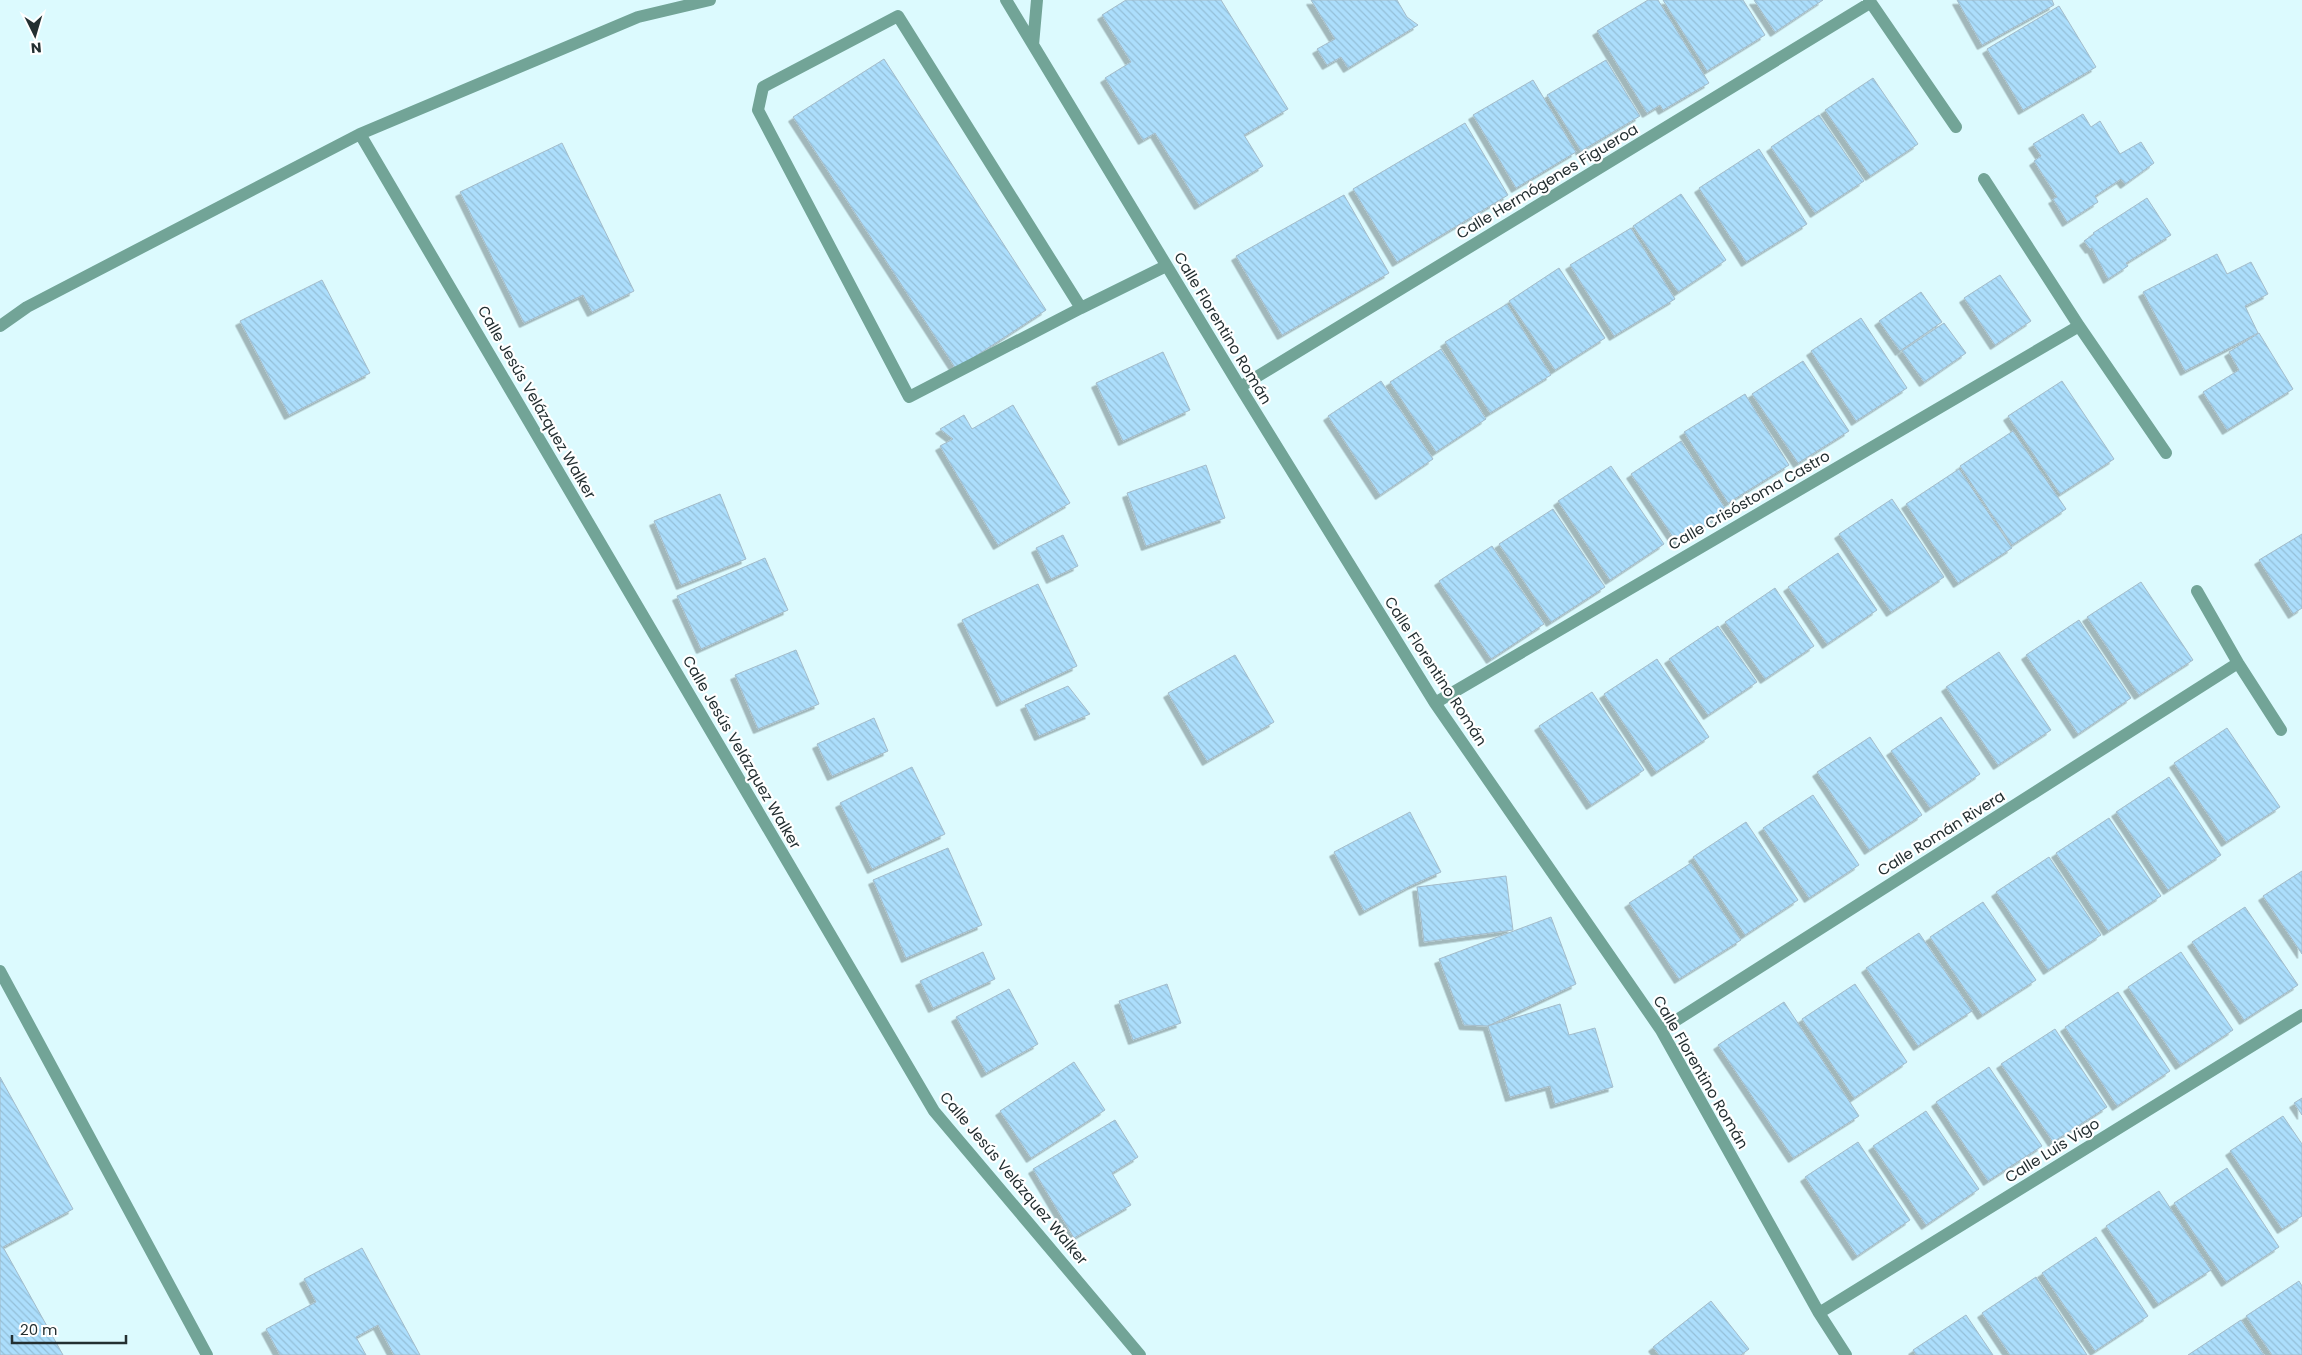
<svg xmlns="http://www.w3.org/2000/svg" width="2302" height="1355" viewBox="0 0 2302 1355" font-family="Poppins,sans-serif">
<style>
.building{fill:url(#building-back-hatch);stroke:#a4bbc9;filter:url(#shadow)}
.lines{fill:none;stroke-linecap:round;stroke-linejoin:round}
.minor{stroke:#72a497;stroke-width:12}
.labels{text-anchor:middle;dominant-baseline:central;stroke-width:4.5;stroke-linejoin:round;paint-order:stroke}
.street-label{font-size:15px;fill:#232f31;stroke:#fff}
</style>
<defs>
<pattern id="building-back-hatch" width="6" height="6" patternUnits="userSpaceOnUse" patternTransform="scale(1.25)"><rect width="6" height="6" fill="#acdefc"/><path d="M-1 5l2 2M0 0l6 6M5-1l2 2" fill="none" stroke="#94bfd8"/></pattern>
<filter id="shadow"><feDropShadow dx="-4.5" dy="4.5" stdDeviation="0" flood-color="#0004"/></filter>
</defs>
<rect width="100%" height="100%" fill="#dcfafe"/>
<path class="building" d="M1126,0h95l67,109 -44,26 19,31 -64,39 -44,-72 -12,7 -38,-62 26,-16 -29,-47z
M1311,0h86l10,17 11,8 -70,43 -7,-11 -14,8 -10,-16 18,-10z
M1648,0h10l51,83 -46,27 -3,-5 -13,8 -50,-82z
M1663,0h80l22,35 -58,36z
M1754,0h69l-48,32z
M1957,0h95l2,5 -72,40z
M2059,6l37,61 -73,43 -36,-61z
M884,59l162,251 -90,59 -163,-252z
M1606,60l34,56 -59,35 -34,-56z
M1873,78l45,66 -48,32 -45,-66z
M1533,80l43,72 -60,36 -43,-73z
M2083,114l8,13 9,-6 20,33 21,-12 13,21 -29,21 -4,-5 -26,17 3,6 -31,20 -14,-23 4,-2 -23,-36 7,-5 -8,-12z
M1819,115l45,66 -49,32 -44,-66z
M1465,123l43,72 -111,67 -44,-73z
M562,143l72,148 -42,21 -9,-17 -59,28 -64,-131z
M1759,149l48,75 -61,38 -47,-74z
M1681,194l45,66 -48,32 -45,-66z
M1344,195l45,78 -107,62 -46,-79z
M2147,198l24,37 -45,28 2,3 -20,13 -16,-31 -2,1 -6,-8 10,-7 -1,-1z
M1631,228l44,71 -61,37 -44,-71z
M2217,254l10,20 24,-12 17,32 -23,12 13,27 -73,38 -42,-79z
M1559,268l46,70 -50,32 -46,-69z
M2000,275l31,46 -36,24 -31,-47z
M322,280l48,93 -81,42 -49,-94z
M1921,292l21,30 -42,29 -21,-30z
M1507,304l44,71 -61,38 -45,-71z
M1861,318l46,70 -51,33 -45,-70z
M1944,323l22,30 -42,29 -22,-31z
M2259,333l34,56 -66,41 -24,-38 36,-22 -10,-18z
M1441,349l45,70 -50,33 -46,-70z
M1163,352l27,58 -67,31 -27,-58z
M1803,361l46,70 -51,32 -46,-69z
M1381,381l52,78 -53,36 -52,-79z
M2062,381l52,78 -54,35 -52,-78z
M1745,394l44,71 -61,38 -44,-71z
M1013,405l57,98 -72,42 -58,-99 13,-7 -13,-10 24,-14 8,14z
M2013,431l53,78 -54,36 -52,-79z
M1681,441l46,70 -50,32 -46,-69z
M1206,465l19,53 -79,28 -19,-53z
M1611,466l53,78 -54,36 -52,-79z
M1959,469l53,79 -54,35 -52,-79z
M720,494l26,65 -65,26 -27,-64z
M1892,499l52,78 -53,35 -52,-78z
M1553,509l52,78 -54,35 -52,-78z
M2302,534v74l-9,6 -34,-54z
M1063,535l15,31 -27,13 -15,-31z
M1492,546l52,78 -53,35 -52,-78z
M1838,553l39,57 -50,34 -39,-57z
M765,558l23,52 -87,39 -24,-53z
M2141,582l52,78 -54,35 -52,-78z
M1038,584l39,82 -76,36 -39,-82z
M1775,588l39,58 -49,33 -40,-57z
M2079,620l52,78 -53,36 -52,-79z
M1718,626l39,56 -49,33 -39,-56z
M796,650l23,54 -61,25 -23,-54z
M1999,652l52,78 -53,35 -52,-78z
M1235,655l39,67 -67,39 -39,-68z
M1657,659l52,78 -53,35 -52,-78z
M1068,686l22,28 -51,22 -14,-31z
M1592,692l52,78 -53,35 -52,-79z
M1941,717l39,57 -50,34 -39,-57z
M874,718l14,33 -56,25 -15,-32z
M2227,728l53,79 -54,35 -52,-79z
M1870,737l52,78 -53,35 -52,-78z
M912,767l33,67 -73,35 -32,-66z
M2169,777l52,78 -53,35 -52,-78z
M1813,795l46,70 -50,33 -46,-70z
M1410,812l31,60 -29,13 -48,26 -30,-59z
M2109,818l52,78 -53,35 -52,-78z
M1746,822l52,78 -53,35 -52,-78z
M948,848l34,77 -76,33 -33,-78z
M2049,857l52,78 -53,35 -52,-78z
M1691,863l50,77 -62,39 -50,-76z
M2302,871v83l-39,-58z
M1506,876l7,54 -89,12 -7,-55z
M1983,902l53,78 -54,35 -52,-78z
M2245,907l53,78 -54,35 -52,-78z
M1551,917l25,67 -88,42 -24,-1 -25,-66z
M1919,933l53,78 -54,35 -52,-78z
M983,952l12,27 -62,29 -13,-27z
M2181,952l52,78 -53,35 -52,-78z
M1167,984l14,39 -48,17 -14,-39z
M1855,984l52,78 -53,36 -52,-79z
M1009,989l29,55 -52,29 -30,-56z
M2118,992l52,79 -53,35 -52,-79z
M1784,1002l75,114 -66,42 -75,-113z
M1560,1004l9,31 26,-7 18,59 -58,17 -5,-18 -40,11 -22,-71z
M2055,1029l52,78 -54,35 -52,-78z
M1074,1062l31,48 -74,48 -31,-47z
M1989,1067l53,79 -54,35 -52,-79z
M0,1077l73,132 -70,38 60,108h-63z
M2302,1098v17l-8,-12z
M1926,1111l53,78 -53,36 -53,-79z
M2283,1116l19,28v72l-20,13 -52,-78z
M1115,1120l23,37 -26,16 19,32 -57,33 -41,-69z
M1858,1142l52,78 -53,36 -52,-79z
M2227,1168l52,79 -53,35 -52,-79z
M2159,1191l52,79 -53,34 -52,-78z
M2096,1237l52,79 -53,35 -53,-78z
M362,1248l58,107h-26l-16,-30 -22,12 10,18h-86l-14,-26 50,-27 -12,-23z
M2036,1277l51,78h-77l-28,-42z
M2299,1281l3,5v69h-30l-26,-39z
M1711,1301l38,48 -8,6h-82l-6,-8z
M1966,1315l27,40h-77l-3,-5z
M2241,1320l23,35h-76z"/>
<g class="lines">
<path class="minor" d="M1006,0l234,387 195,316 226,327 158,283 27,42
M1869,0l87,127
M1033,45l4,-45
M360,134l574,977 206,244
M1984,179l95,147 87,127
M1081,308l-172,89 -151,-287 5,-23 135,-71 183,292 85,-42
M0,326l27,-19 333,-173 278,-117 72,-17
M1240,387l630,-384
M2197,591l41,72 43,67
M1435,703l644,-377
M0,971l207,384
M1661,1030l577,-367
M1819,1313l483,-298"/>
</g>
<g class="labels">
<g class="street-label">
<text transform="translate(1547 181) rotate(-31)">Calle Hermógenes Figueroa</text>
<text transform="translate(1223 328) rotate(59)">Calle Florentino Román</text>
<text transform="translate(537 402) rotate(60)">Calle Jesús Velázquez Walker</text>
<text transform="translate(1749 500) rotate(-30)">Calle Crisóstoma Castro</text>
<text transform="translate(1436 671) rotate(57)">Calle Florentino Román</text>
<text transform="translate(742 752) rotate(60)">Calle Jesús Velázquez Walker</text>
<text transform="translate(1941 833) rotate(-32)">Calle Román Rivera</text>
<text transform="translate(1701 1072) rotate(60)">Calle Florentino Román</text>
<text transform="translate(2052 1150) rotate(-32)">Calle Luis Vigo</text>
<text transform="translate(1014 1178) rotate(50)">Calle Jesús Velázquez Walker</text>
</g>
</g>
<g transform="translate(35 35) rotate(175)" stroke="#ffffff" stroke-width="4" paint-order="stroke">
<path d="M0-4L9 19L0 12L-9 19Z" fill="#232f31"/>
<text y="-8" font-size="14" font-weight="bold" text-anchor="middle" fill="#232f31">N</text>
</g>
<path d="M12 1335v8h114v-8" fill="none" stroke="#232f31" stroke-width="2.5"/>
<text x="20" y="1335" font-size="15" fill="#232f31" stroke="#ffffff" stroke-width="4" paint-order="stroke">20 m</text>
</svg>
